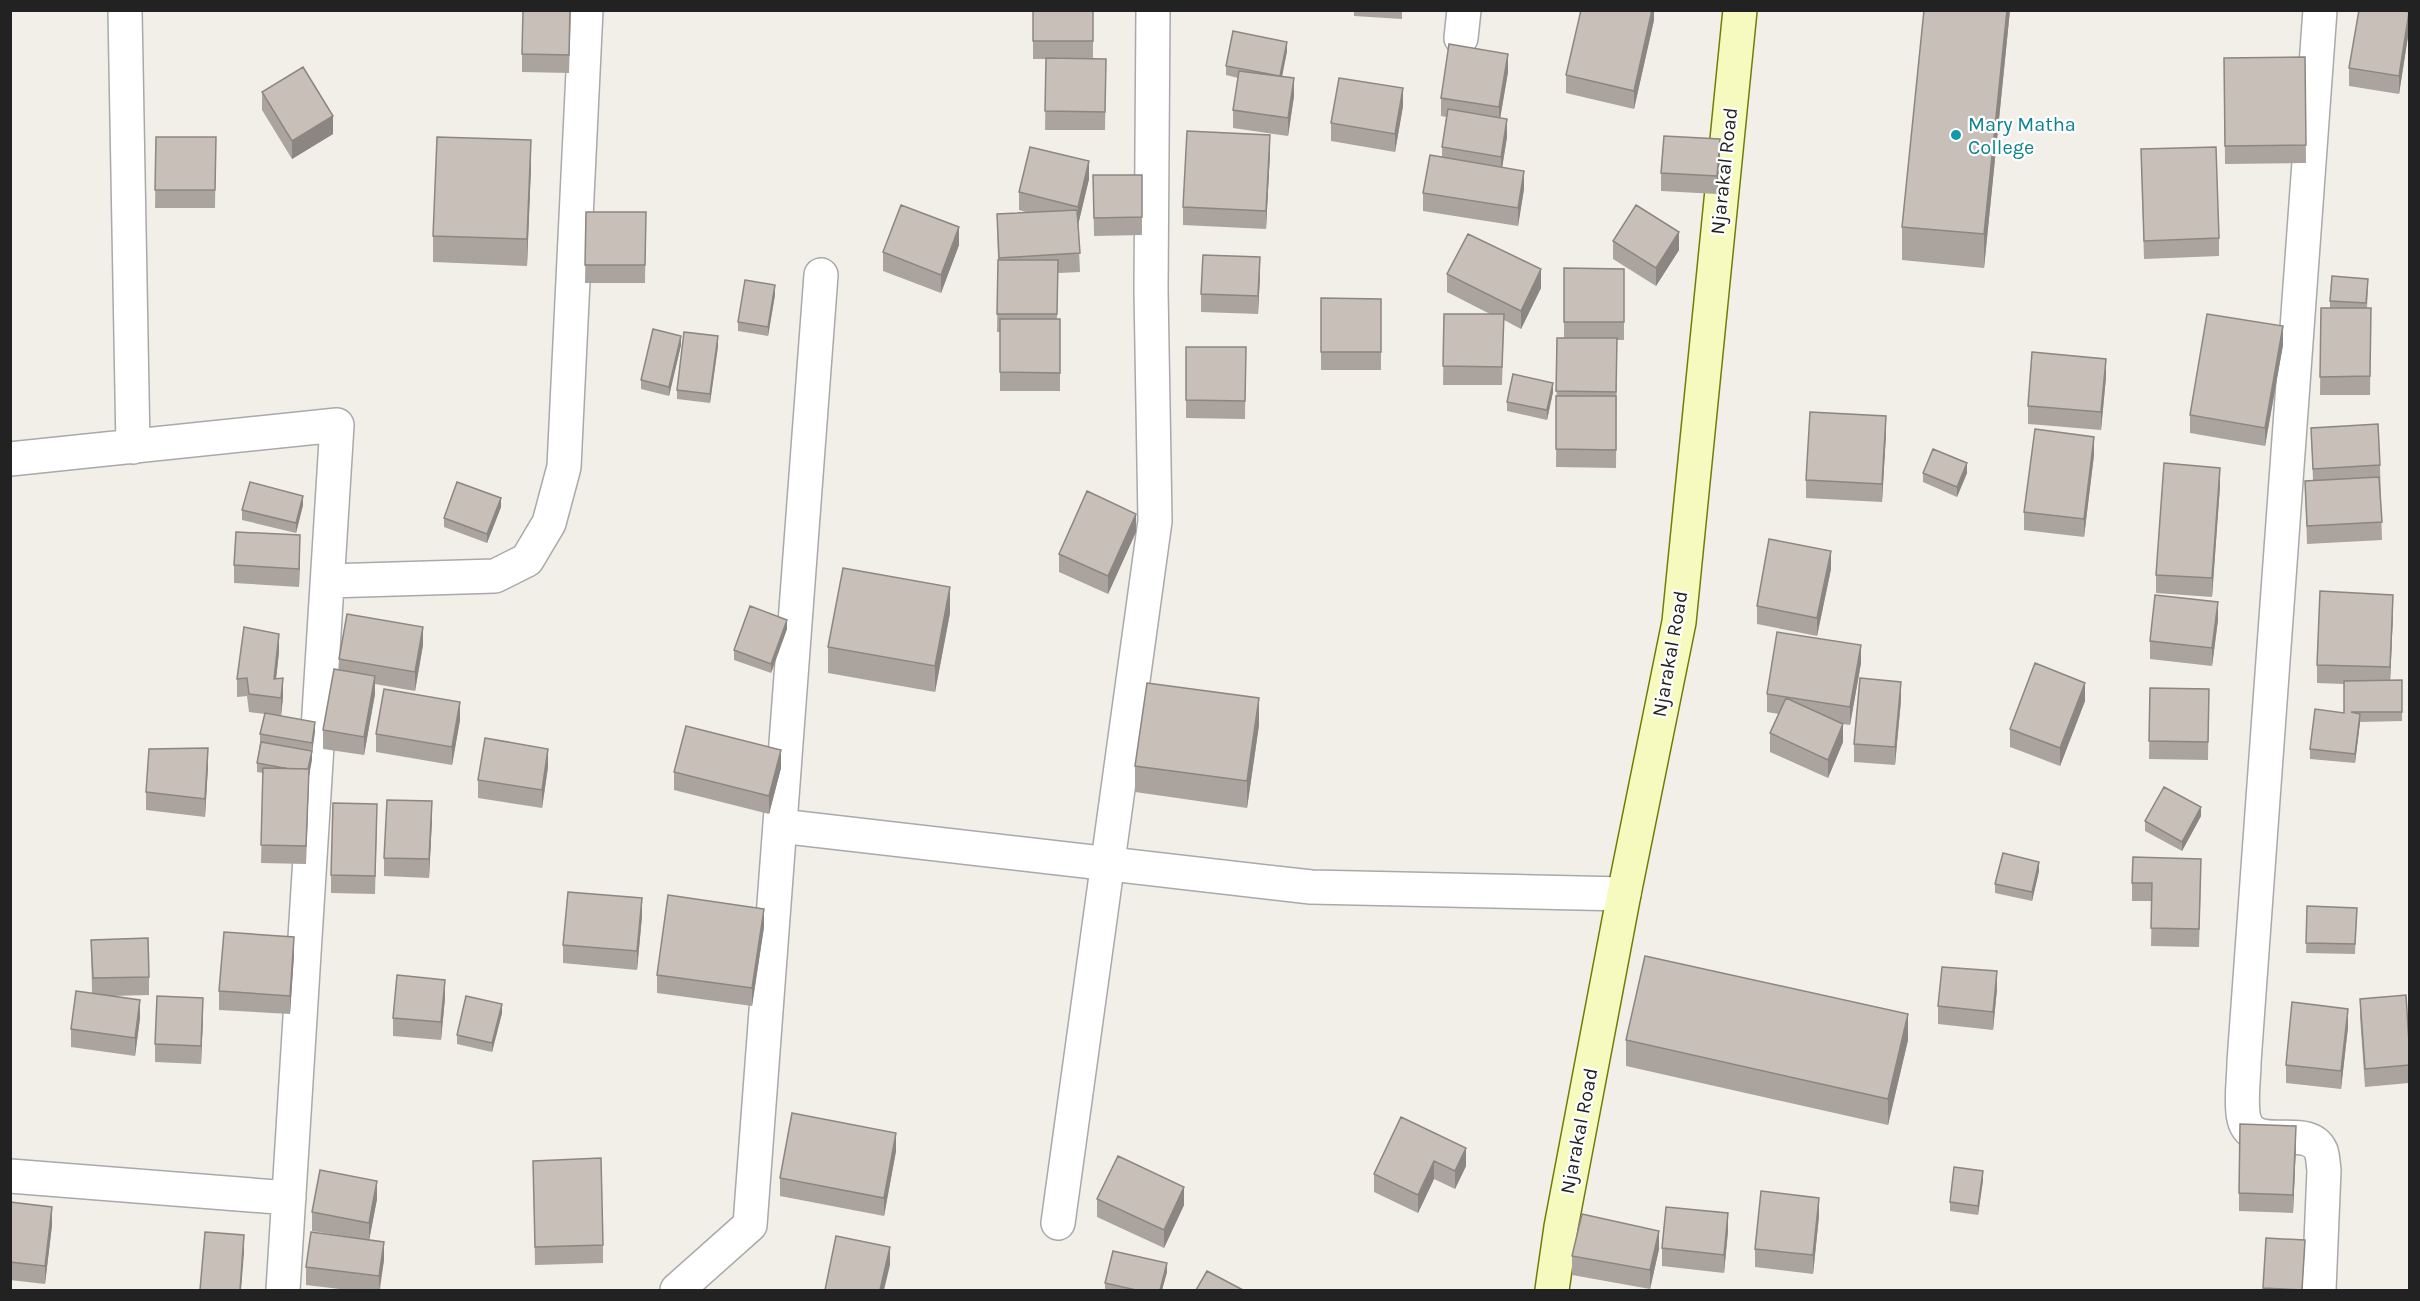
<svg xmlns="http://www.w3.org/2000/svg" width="2420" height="1301" viewBox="0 0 2420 1301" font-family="Karla,sans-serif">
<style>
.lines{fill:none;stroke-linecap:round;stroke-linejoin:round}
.street-casing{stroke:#a9a9a9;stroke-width:36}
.secondary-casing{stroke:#707d05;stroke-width:36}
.street{stroke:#fff;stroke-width:33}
.secondary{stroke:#f7fabf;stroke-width:33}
.wall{fill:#aba49e}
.shaded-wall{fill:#8b8681}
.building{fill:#c7bfb8;stroke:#8b8681;stroke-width:1.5}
.culture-dot{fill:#0f9aa8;stroke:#fff;stroke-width:2}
.labels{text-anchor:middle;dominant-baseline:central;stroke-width:4.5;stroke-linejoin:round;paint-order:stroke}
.culture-label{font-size:20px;fill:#0d838f;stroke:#fff;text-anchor:start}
.street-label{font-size:20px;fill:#222;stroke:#fff}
</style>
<rect width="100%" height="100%" fill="#f2efe9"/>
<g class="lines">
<defs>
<path id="street" d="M125,10l8,437
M1461,38l3,-28
M10,459l327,-34 -54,865
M328,581l167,-5 32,-16 22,-37 15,-56 22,-457
M780,826l531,61 313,7
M10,1176l279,22
M1058,1223l97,-702 -4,-231 2,-280
M677,1290l73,-65 71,-950
M2319,1290l5,-120c-1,-6 -1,-14 -3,-19 -13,-30 -68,4 -77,-32 -4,-17 0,-39 0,-57l76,-1052"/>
<path id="secondary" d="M1552,1290l9,-63 63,-333 55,-272 61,-612"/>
</defs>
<use href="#street" class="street-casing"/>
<use href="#secondary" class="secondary-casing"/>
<use href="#street" class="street"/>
<use href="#secondary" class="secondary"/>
</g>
<path class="wall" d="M571,10l-2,63 -47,-1v-18z
M1033,10h60v49h13l-1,71h-60l1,-71h-13z
M1354,10h48v9l-48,-3z
M1654,10v10l-20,89 -68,-16v-18z
M2010,10l-26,258 -82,-8v-33z
M2409,30l-10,64 -50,-8v-18z
M1287,51l-5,26 12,19 -6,40 -55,-8v-18l5,-32 -12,-3v-9z
M2305,57l1,106 -81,1 -1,-106z
M1508,72l-8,46 7,19 -5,30 22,22 -6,37 -95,-15v-18l19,-36v-10l4,-30 -5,-1v-18z
M262,92l71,42 -41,25 -30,-49z
M1403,106l-8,46 -64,-11v-18z
M156,137h60l-1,71h-60z
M2141,149l78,89v18l-75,3z
M1270,153l-4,76 -83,-4v-18z
M1720,157l-3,37 -56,-3v-18z
M531,167l-4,99 -94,-4v-26z
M1093,175h49v60l-48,1z
M1089,179l-11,46 2,47 -22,1 -1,46h3v72h-60v-59h-3l1,-72 -1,-46 32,-1 -10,-3v-18z
M586,212h60l-1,71h-60z
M1613,241l66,9 -23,36 -43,-27z
M959,245l-18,48 -58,-22v-19z
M1564,268l60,1v71h-7l-1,128 -60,-1 1,-129h7z
M1447,274l94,14 -20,41 -17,-9 -2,65h-59l1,-71h46l-43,-22z
M1260,275l-2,39 -57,-2v-18z
M2368,289l-1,19h4l-1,87h-50l1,-87h9v-7z
M775,295l-7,41 -30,-5v-9z
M1321,298l60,1v71h-60z
M681,345l-12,51 -28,-7v-9z
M2283,345l-18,101 -75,-13v-18z
M718,346l-8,57 -33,-4v-9z
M1186,347h60l-1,72 -59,-1z
M2106,377l-5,53 -73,-6v-18z
M1553,392l-6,28 -40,-9v-9z
M2311,428l69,37 2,75 -75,4 -2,-63 8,-1z
M1886,434l-4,68 -76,-4v-18z
M2094,455l-10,82 -60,-7v-18z
M1923,473h44l-10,24 -34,-15z
M2220,486l-8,111 -56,-4v-18z
M303,505l-7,28 -54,-13v-10z
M501,507l-14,36 -43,-16v-9z
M1136,532l-28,62 -49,-22v-18z
M300,553l-1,34 -65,-4v-18z
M1831,569l-14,67 -60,-12v-18z
M950,613l-15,79 -107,-19v-26z
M2393,613l-3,67h12v41l-42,1 -5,41 -45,-4v-10l34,-37v-28l-27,-1v-18z
M2218,620l-6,46 -62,-7v-18z
M787,629l-16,44 -37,-13v-10z
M423,645l-8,46 -40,-7v10l-11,61 -41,-6v-19l16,-60v-11z
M279,652l-3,27 7,18 -2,19 34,15 -6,45 -3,88 -45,-1 2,-90 -6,-1v-9l3,-20v-9l5,-20 -16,-2 -2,-16 -10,1v-18z
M1861,663l-11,62 -7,-1v18l-15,36 -58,-26v-19l9,-19 -12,-2v-18z
M2150,688l59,1 -1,71 -59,-1z
M1901,700l-6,65 -41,-3v-18z
M2085,701l-25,65 -50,-19v-18z
M460,720l-8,45 -76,-13v-18z
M1259,725l-12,83 -112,-16v-26z
M208,766l-3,51 -59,-7v-18z
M548,767l-6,41 -64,-10v-18z
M781,768l-12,46 -95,-24v-18z
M2201,816l-19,35 -37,-20v-10z
M432,819l-3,59 -45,-2v-18z
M377,822l-2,72 -44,-1v-18z
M2039,871l-7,30 -37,-8v-9z
M2201,877l-2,70 -48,-1 1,-45h-20v-18z
M2307,906l50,2 -2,46 -49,-1z
M642,916l-5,54 -74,-7v-18z
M764,927l-12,79 -95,-13v-18z
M91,940l58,37v18l-37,1 28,22 -5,38 -64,-9v-18l21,-36z
M294,955l-4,59 -71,-4v-19z
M1997,989l-4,41 -55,-6v-18z
M445,998l-4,42 -48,-4v-18z
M2360,999l49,44v40l-44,4 -5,-70z
M502,1013l-10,39 -35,-8v-9z
M203,1016l-2,48 -46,-2v-18z
M2348,1027l-7,62 -55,-6v-18z
M1626,1040h282l-20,85 -262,-59z
M2296,1144l-3,69 -54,-2v-18z
M1466,1148v18l-11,23 -21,-10 -16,34 -44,-21v-18z
M896,1151l-12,65 -104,-20v-18z
M533,1161l70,84v18l-68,2z
M1983,1180l-5,35 -28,-4v-9z
M377,1199l-8,41 15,20 -4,30h-32l-42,-5v-18l44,-30 -38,-6v-19z
M1097,1199l87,6 -20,43 -67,-31z
M10,1202l42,23 -7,59 -35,-4z
M1819,1216l-6,58 -58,-7v-18z
M1728,1231l-4,42 -62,-7v-18z
M1659,1249l-9,40 -78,-14v-19z
M2305,1250l-3,40h-39v-2z
M1167,1272l-5,18h-57v-7z"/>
<path class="shaded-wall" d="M1652,10h2v10l-20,89v-18z
M2007,10h3l-26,258v-34z
M2409,12v18l-10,64v-18z
M1287,42v9l-7,35v-10z
M1508,54v18l-9,53v-18z
M1294,78v18l-6,40v-18z
M1403,88v18l-8,46v-18z
M333,116v18l-41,25v-18z
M1507,119v18l-6,38v-18z
M1270,135v18l-4,76v-18z
M1720,139v18l-3,37v-18z
M531,140v27l-4,99v-27z
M1089,161v18l-11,46v-18z
M1524,171v18l-6,37v-18z
M959,227v18l-18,48v-18z
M1679,232v18l-23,36v-18z
M1260,257v18l-2,39v-18z
M1541,269v19l-20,41v-18z
M775,285v10l-7,41v-9z
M2283,326v19l-18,101v-18z
M681,336v9l-12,51v-9z
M718,336v10l-8,57v-9z
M2106,359v18l-5,53v-18z
M1553,383v9l-6,28v-10z
M1886,416v18l-4,68v-18z
M2094,437v18l-10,82v-18z
M1967,463v10l-10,24v-10z
M2220,468v18l-8,111v-19z
M303,496v9l-7,28v-10z
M501,498v9l-14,36v-9z
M1136,514v18l-28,62v-18z
M300,535v18l-1,34v-18z
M1831,551v18l-14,67v-18z
M950,587v26l-15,79v-26z
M2393,595v18l-3,72v-18z
M2218,602v18l-6,46v-18z
M787,620v9l-16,44v-9z
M423,627v18l-8,46v-19z
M279,634v18l-5,45v-18z
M1861,645v18l-11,62v-18z
M375,676v18l-11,61v-18z
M283,678v19l-2,19v-18z
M1901,682v18l-6,65v-18z
M2085,683v18l-25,65v-18z
M1259,698v27l-12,83v-27z
M460,702v18l-8,45v-18z
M2360,714v9l-5,40v-9z
M315,722v9l-3,21v-9z
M1843,724v18l-15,36v-18z
M208,748v18l-3,51v-18z
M548,749v18l-6,41v-18z
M781,750v18l-12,46v-18z
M312,751v9l-3,16 -3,88 2,-92z
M432,801v18l-3,59v-19z
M2201,807v9l-19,35v-9z
M2039,862v9l-7,30v-9z
M642,898v18l-5,54v-19z
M764,909v18l-12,79v-18z
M294,937v18l-4,59v-18z
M1997,971v18l-4,41v-18z
M445,980v18l-4,42v-18z
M203,998v18l-2,48v-18z
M140,1000v18l-5,38v-18z
M502,1004v9l-10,39v-9z
M2348,1009v18l-7,62v-18z
M1908,1014v26l-20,85v-26z
M2296,1126v18l-3,69v-18z
M896,1133v18l-12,65v-18z
M1466,1148v18l-11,23v-18z
M1434,1161v18l-16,34v-18z
M1983,1171v9l-5,35v-9z
M377,1181v18l-8,42v-18z
M1184,1187v18l-20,43v-18z
M1819,1198v18l-6,58v-19z
M52,1207v18l-7,59v-18z
M1728,1213v18l-4,42v-18z
M1659,1231v18l-9,40v-19z
M244,1235v18l-3,37h-1z
M384,1242v18l-5,30v-14z
M890,1247v18l-6,25h-4z
M1167,1263v9l-5,18h-2z"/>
<path class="building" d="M523,10h47l-1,45 -47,-1z
M1033,10h60v31h-60z
M1581,10h71l-18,81 -68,-16z
M1924,10h83l-23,224 -82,-7z
M2359,10h41l9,2 -10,64 -50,-8z
M1233,31l54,11 -7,34 -54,-10z
M1449,44l59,10 -9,53 -58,-9z
M2305,57l1,88 -81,1 -1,-88z
M1046,58l60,1 -1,53 -60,-1z
M303,67l30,49 -41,25 -30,-49z
M1239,71l55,7 -6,40 -55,-8z
M1339,78l64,10 -8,46 -64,-11z
M1448,109l59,10 -6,38 -59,-10z
M1187,131l83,4 -4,76 -83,-4z
M1664,136l56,3 -3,37 -56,-3z
M156,137h60l-1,53h-60z
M437,137l94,3 -4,99 -94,-3z
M1030,147l59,14 -11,46 -59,-15z
M2216,147l3,91 -75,3 -3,-92z
M1430,155l94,16 -6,37 -95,-15z
M1093,175h49v42l-48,1z
M901,205l58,22 -18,48 -58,-23z
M1636,205l43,27 -23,36 -43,-27z
M1077,210l3,43 -81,5 -2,-44z
M586,212h60l-1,53h-60z
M1468,234l73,35 -20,42 -74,-37z
M1203,255l57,2 -2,39 -57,-2z
M998,260h60l-1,54h-60z
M1564,268l60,1v53h-60z
M2332,276l36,3 -2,24 -36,-2z
M745,280l30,5 -7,42 -30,-5z
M1321,298l60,1v53h-60z
M2321,308h50l-1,68 -50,1z
M1444,314h60l-2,53 -59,-1z
M2207,314l76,12 -18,102 -75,-13z
M1000,319h60v54l-60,-1z
M653,329l28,7 -12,51 -28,-7z
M684,332l34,4 -8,58 -33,-4z
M1557,338h60l-1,54 -60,-1z
M1186,347h60l-1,54 -59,-1z
M2032,352l74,7 -5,53 -73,-6z
M1513,374l40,9 -6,27 -40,-8z
M1556,396h60v54l-60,-1z
M1810,412l76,4 -4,68 -76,-4z
M2378,424l2,41 -67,4 -2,-41z
M2035,429l59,8 -10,82 -60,-7z
M1933,449l34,14 -10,24 -34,-14z
M2164,463l56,5 -8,110 -56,-3z
M2379,477l3,45 -75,4 -2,-45z
M250,482l53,14 -7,27 -54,-13z
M457,482l44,16 -14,36 -43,-16z
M1087,491l49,23 -28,62 -49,-22z
M236,532l64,3 -1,34 -65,-4z
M1769,539l62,12 -14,67 -60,-12z
M843,568l107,19 -15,79 -107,-19z
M2320,591l73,4 -3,72 -73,-2z
M2155,595l63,7 -6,46 -62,-7z
M750,606l37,14 -16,44 -37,-14z
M347,614l76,13 -8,45 -76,-13z
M244,627l35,7 -5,45 9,-1 -2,20 -32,-4 -2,-16 -10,1z
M1777,632l84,13 -11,62 -83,-13z
M2035,663l50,20 -25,65 -50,-19z
M334,669l41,7 -11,61 -41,-7z
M1860,678l41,4 -6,65 -41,-3z
M2402,680v32h-51l9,2 -5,40 -45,-5 5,-40 29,4v-32z
M1147,683l112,15 -12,83 -112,-15z
M2150,688l59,1 -1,53 -59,-1z
M384,689l76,13 -8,45 -76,-13z
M1786,698l57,26 -15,36 -58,-27z
M265,713l50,9 -3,21 -52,-9z
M686,726l95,24 -12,46 -95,-24z
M485,738l63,11 -6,41 -64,-10z
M261,742l51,9 -4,18h-19l-32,-6z
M208,748l-3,51 -59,-7 3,-43z
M263,768l46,1 -3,77 -45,-1z
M2164,787l37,20 -19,35 -37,-21z
M387,800l45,1 -3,58 -45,-1z
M333,803l44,1 -2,72 -44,-1z
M2003,853l36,9 -7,30 -37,-8z
M2133,857l68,2 -2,70 -48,-1 1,-45h-20z
M568,892l74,6 -5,53 -74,-6z
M668,895l96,14 -12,79 -95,-13z
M2307,906l50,2 -2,36 -49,-1z
M224,932l70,5 -4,59 -71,-5z
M148,938l1,39 -56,1 -2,-38z
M1645,956l263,58 -20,85 -262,-59z
M1942,967l55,4 -4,41 -55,-6z
M397,975l48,5 -4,42 -48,-4z
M76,991l64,9 -5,38 -64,-9z
M2406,995l3,48v22l-44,4 -5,-70z
M157,996l46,2 -2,48 -46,-2z
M466,996l36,8 -10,39 -35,-8z
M2292,1002l56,7 -7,62 -55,-6z
M792,1113l104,20 -12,65 -104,-20z
M1401,1117l65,31 -11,23 -21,-10 -16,34 -44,-21z
M2240,1124l56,2 -3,69 -54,-2z
M1118,1156l66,31 -20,43 -67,-31z
M601,1158l2,87 -68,2 -2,-86z
M1954,1167l29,4 -5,35 -28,-4z
M320,1170l57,11 -8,42 -57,-11z
M1761,1191l58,7 -6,57 -58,-6z
M10,1202l42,5 -7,59 -35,-4z
M1666,1207l62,6 -4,42 -62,-7z
M1582,1214l77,17 -9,39 -78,-14z
M205,1232l39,3 -4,55h-40z
M311,1232l73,10 -5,34 -73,-9z
M836,1236l54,11 -10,43h-55z
M2266,1238l39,2 -3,50 -39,-2z
M1113,1251l54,12 -7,27h-24l-31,-7z
M1207,1271l36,19h-47z"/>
<circle class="culture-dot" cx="1956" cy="135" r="6"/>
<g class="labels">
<g class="culture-label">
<text x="1968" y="124">Mary Matha<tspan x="1968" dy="23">College</tspan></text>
</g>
<g class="street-label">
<text transform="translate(1724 171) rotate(-84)">Njarakal Road</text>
<text transform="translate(1670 654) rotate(-80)">Njarakal Road</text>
<text transform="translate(1579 1131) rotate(-79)">Njarakal Road</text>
</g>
</g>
<rect width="2420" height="1301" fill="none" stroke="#222222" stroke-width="24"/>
</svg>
